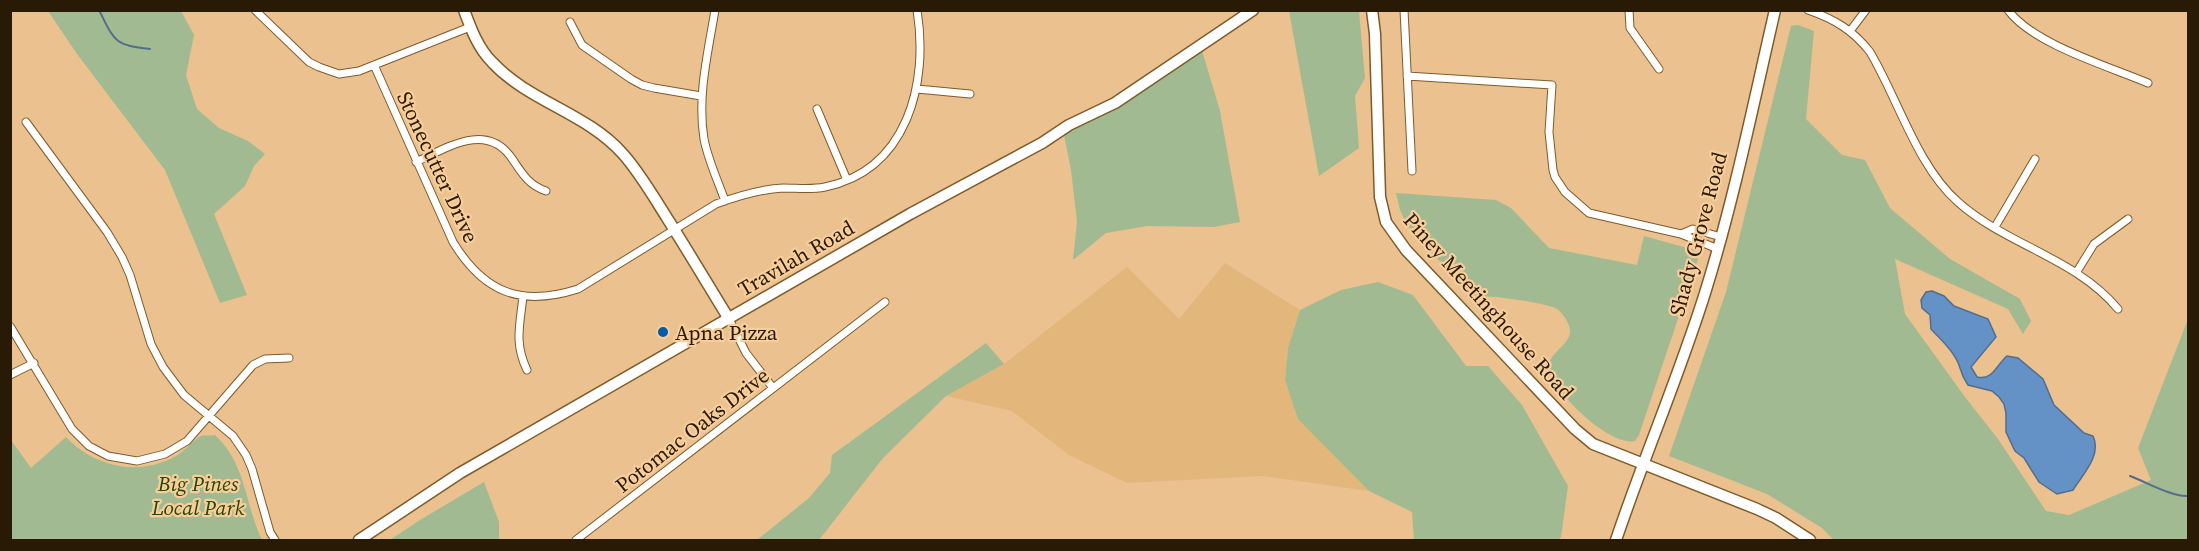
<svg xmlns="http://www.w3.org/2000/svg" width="2199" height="551" viewBox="0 0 2199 551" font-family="'Source Serif 4',serif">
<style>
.built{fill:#e3b67c}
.green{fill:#a2ba92}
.water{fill:#6592c6;stroke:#536e8c;stroke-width:1.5}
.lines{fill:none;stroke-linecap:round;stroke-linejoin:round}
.stream{stroke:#536e8c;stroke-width:2}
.street-casing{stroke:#7f5b2a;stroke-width:9}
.secondary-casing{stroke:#7f5b2a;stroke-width:13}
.street{stroke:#fff;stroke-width:7}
.secondary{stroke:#fff;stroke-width:10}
.poi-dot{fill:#005ba8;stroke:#f7ce9b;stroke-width:2}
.labels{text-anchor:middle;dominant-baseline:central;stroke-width:4.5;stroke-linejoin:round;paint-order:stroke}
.street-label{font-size:21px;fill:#281a05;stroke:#f7ce9b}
.poi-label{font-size:21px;fill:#281a05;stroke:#f7ce9b;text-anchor:start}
.park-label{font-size:21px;font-style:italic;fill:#274703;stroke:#f7ce9b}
</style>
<rect width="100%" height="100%" fill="#eac18f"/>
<path class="built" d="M1225,263l75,47 -12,38 -3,32 13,38 71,73 -107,-15 -135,7 -58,-28 -57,-44 -66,-15 58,-32 123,-97 52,52z"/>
<path class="green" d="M48,11h133l13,24 -8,40 11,34 22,19 29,13 17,13 -11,12 -9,20 -31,28 33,81 -27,8 -55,-133 -88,-116z
M1289,11h70l6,67 -10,18 4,52 -40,28z
M1798,25l16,6 -8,88 36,36 23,5 25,48 60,51 70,40 11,22 -8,13 -15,-25 -113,-50 10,55 60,83 33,42 48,72 23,4 82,-35 -13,-32 50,-129v221h-354l-12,-12 -55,-34 -98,-38 57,-164 65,-266z
M1201,47l19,64 20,111 -26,5 -67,-1 -41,7 -33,27 4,-38 -6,-52 -8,-40z
M1396,193l100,7 15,8 38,40 88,17 7,-29 54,15v8l-59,176 -4,6c-25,6 -85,-51 -86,-74 -1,-13 19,-21 21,-34 1,-8 -7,-20 -13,-24 -7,-5 -63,-14 -72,-12 -3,0 -6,2 -9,3l-68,-73 -8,-17z
M1378,282l35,13 53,71h22l34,39 46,81 -7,51 -3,3h-144l-2,-28 -43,-21 -71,-72 -13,-39 3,-32 12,-38 41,-20z
M986,343l18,21 -58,32 -63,62 -64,82h-62l52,-42 21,-25 2,-18z
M215,435c31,28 30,70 47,105h-251v-100l20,28 35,-31c28,30 73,40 110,19 8,-4 18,-17 25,-20 4,-1 10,0 14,-1z
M484,482l15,40v18h-109l30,-20z"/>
<path class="water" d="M1932,291l12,5 10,10 34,13 8,18 -25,30 6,10c16,4 20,-13 30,-21l11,2 25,21 11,26 30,28 9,3c9,19 -10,38 -20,54l-16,4 -18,-12 -15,-24 -9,-7 -9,-19v-19l-2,-9 -5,-7 -7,-6 -24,-6c-5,-7 -6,-10 -8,-17 -4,-15 -19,-28 -29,-39l-1,-14 -8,-7 -1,-8 5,-8z"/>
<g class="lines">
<path class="stream" d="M99,10c16,32 15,35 51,39
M2130,476c16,6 42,21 58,20"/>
<defs>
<path id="street" d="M255,10l54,52 10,5 20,7 20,-3 111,-44
M715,10c-7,43 -18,86 -11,129 4,21 14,42 21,62
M1404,10l8,161
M1629,10l1,18 29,41
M1808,10c26,9 45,20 62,42 28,47 47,114 88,150 48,43 118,56 160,107
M2008,10c25,34 100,56 140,73
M570,22l12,23 49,34 11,6 12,3 47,8
M1850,31l16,-21
M374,65l79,177c31,51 68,65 125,47l138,-85c22,-8 44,-15 67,-16 14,0 28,2 42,-1 82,-17 104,-103 92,-177
M1407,76l145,9 -3,47 4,38 2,7 10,15 24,21 92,21 37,15
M917,89l53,5
M817,109l30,71
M26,122l81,110 15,25 8,18 21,69 12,23 21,28 49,41 13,19 6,14 18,63 5,8
M416,162c32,-15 72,-41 97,-2 10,15 16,25 33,31
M1995,227l40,-68
M1681,234l12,-5 28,8
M2076,273l18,-29 34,-25
M523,296c-3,29 -9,47 4,74
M729,319l17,34 27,35
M10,326l62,103 17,17 19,10 29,5 28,-7 22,-13 66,-76 12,-6 24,-1
M10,375l24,-12
M576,540l309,-238"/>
<path id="secondary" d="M464,10c7,19 14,38 28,52 37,40 95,51 131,92 17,19 30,42 44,64 21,33 41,67 62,101
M1372,10l3,24 5,163 6,25 20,28 169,179 18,15 164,65 19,9 34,22
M359,540l101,-67 450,-259 132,-71 27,-18 46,-22 138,-93
M1616,540c28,-83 63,-164 89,-247 29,-93 48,-188 70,-283"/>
</defs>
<use href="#street" class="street-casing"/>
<use href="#secondary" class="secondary-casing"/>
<use href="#street" class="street"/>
<use href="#secondary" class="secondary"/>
</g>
<circle class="poi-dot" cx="663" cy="332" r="6"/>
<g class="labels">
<g class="street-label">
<text transform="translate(438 167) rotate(65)">Stonecutter Drive</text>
<text transform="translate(1698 234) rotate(-75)">Shady Grove Road</text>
<text transform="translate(796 258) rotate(-30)">Travilah Road</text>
<text transform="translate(1489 306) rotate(48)">Piney Meetinghouse Road</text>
<text transform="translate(692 430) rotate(-38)">Potomac Oaks Drive</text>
</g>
<g class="poi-label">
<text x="675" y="332">Apna Pizza</text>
</g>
<g class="park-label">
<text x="198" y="483">Big Pines<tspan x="198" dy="24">Local Park</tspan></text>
</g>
</g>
<rect width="2199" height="551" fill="none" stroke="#281a05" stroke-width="24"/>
</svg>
